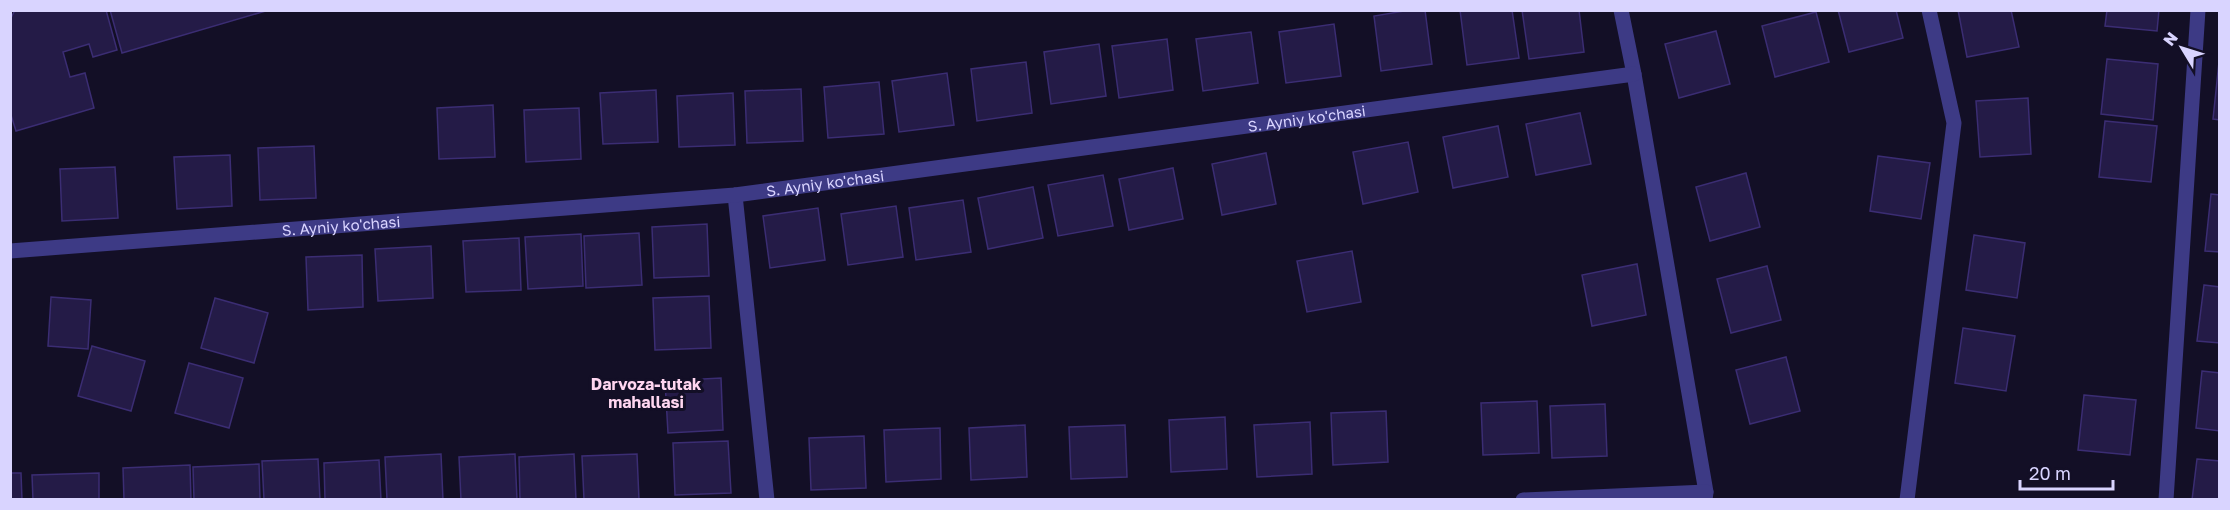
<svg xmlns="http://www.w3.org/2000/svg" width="2230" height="510" viewBox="0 0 2230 510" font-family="'Golos Text',sans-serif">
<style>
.building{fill:#241b47;stroke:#3b2d73;stroke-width:1.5}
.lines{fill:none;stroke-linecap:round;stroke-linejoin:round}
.minor{stroke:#3d3a85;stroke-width:15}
.labels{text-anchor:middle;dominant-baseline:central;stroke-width:6;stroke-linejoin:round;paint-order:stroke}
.street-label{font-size:15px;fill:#d9d4ff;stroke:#130f26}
.neighbourhood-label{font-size:16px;font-weight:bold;fill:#ffd6f0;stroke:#130f26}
</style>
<rect width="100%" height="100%" fill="#130f26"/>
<path class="building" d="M15,10h91l11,40 -24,7 -4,-13 -26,8 7,25 15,-4 9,35 -78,23 -6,-19v-92z
M110,10h159l-147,43z
M1410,10h15l7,54 -51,7 -7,-55z
M1460,10h52l7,48 -52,7z
M1522,10h57l5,42 -55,7z
M1838,10h58l7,28 -54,14z
M1958,10h53l8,37 -52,10z
M2107,10h52l-2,21 -52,-5z
M1816,12l13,50 -54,15 -13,-51z
M1334,24l7,52 -55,7 -7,-51z
M1716,31l14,53 -51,14 -14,-54z
M1251,32l7,51 -55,8 -7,-52z
M1167,39l6,51 -54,8 -7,-52z
M1099,44l7,52 -55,8 -7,-52z
M2107,59l51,5 -5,56 -52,-6z
M1026,62l6,51 -55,8 -6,-52z
M2219,62l1,1v57l-7,-1z
M947,73l7,52 -55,7 -7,-51z
M879,82l5,52 -56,4 -4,-51z
M801,89l2,52 -56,2 -2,-52z
M656,90l2,52 -55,2 -3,-51z
M733,93l2,52 -56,2 -2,-51z
M2028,98l3,56 -51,3 -4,-56z
M493,105l2,52 -56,2 -2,-51z
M579,108l2,51 -55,3 -2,-52z
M1580,113l11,51 -55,11 -10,-51z
M2105,121l52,5 -6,56 -52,-5z
M1498,126l10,51 -55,11 -10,-51z
M1408,142l10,50 -55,12 -10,-52z
M314,146l2,52 -56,2 -2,-52z
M1266,153l10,51 -54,11 -10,-51z
M230,155l2,51 -55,3 -3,-52z
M1878,156l52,7 -9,56 -51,-8z
M115,167l3,51 -56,3 -2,-52z
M1173,168l10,51 -54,11 -10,-51z
M1746,173l14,54 -50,14 -14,-54z
M1103,175l10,51 -55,10 -10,-51z
M1033,187l10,51 -55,11 -10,-51z
M2211,194l9,1v57l-15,-1z
M963,200l8,52 -55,8 -7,-52z
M896,206l7,51 -55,8 -7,-51z
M818,208l7,52 -55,8 -7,-52z
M707,224l2,52 -55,2 -2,-51z
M639,233l3,52 -56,3 -2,-52z
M581,234l2,52 -55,3 -3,-52z
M1974,235l51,8 -8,55 -51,-8z
M519,238l2,52 -55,2 -3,-51z
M431,246l2,52 -55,3 -3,-52z
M1352,251l9,51 -54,10 -10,-51z
M362,255l1,52 -55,3 -2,-53z
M1637,264l9,51 -54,11 -10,-51z
M1767,266l14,54 -50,13 -14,-54z
M2204,285l16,2v56l-23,-2z
M709,296l2,52 -56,2 -2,-52z
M51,297l40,3 -3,49 -40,-3z
M215,298l53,15 -14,50 -53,-15z
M1963,328l52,8 -9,55 -51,-8z
M92,346l53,15 -14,50 -53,-15z
M1786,357l14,54 -50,13 -14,-54z
M189,363l54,15 -14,50 -54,-15z
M2202,371l18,2v58l-24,-3z
M721,378l2,52 -55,3 -3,-52z
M2084,395l52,5 -6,55 -52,-5z
M1537,401l2,52 -56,2 -2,-52z
M1605,404l2,52 -55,2 -2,-52z
M1386,411l2,51 -55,3 -2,-52z
M1225,417l2,52 -56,3 -2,-52z
M1310,422l2,52 -55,3 -3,-52z
M1025,425l2,52 -56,3 -2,-52z
M1125,425l2,52 -56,2 -2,-52z
M940,428l1,51 -55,3 -2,-52z
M864,436l2,52 -55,2 -2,-52z
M728,441l3,52 -56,2 -2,-52z
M441,454l2,46h-56l-2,-43z
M515,454l2,46h-56l-2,-43z
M574,454l2,46h-56l-1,-43z
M637,454l2,46h-55l-2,-44z
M318,459l2,41h-56l-2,-39z
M2197,459l23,2v39h-28z
M379,460l2,40h-56l-1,-37z
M259,464l1,36h-66l-1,-33z
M190,465l1,35h-67l-1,-32z
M10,473h11l1,27h-12z
M99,473v27h-66l-1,-25z"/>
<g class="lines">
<g class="minor">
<path d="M1621,10l13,64 72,418 -1,8"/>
<path d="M735,195l32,305"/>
<path id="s1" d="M10,251l725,-56 899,-121"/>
<path d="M1523,500l183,-8"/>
<path d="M1907,500l47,-377 -25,-113"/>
<path d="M2166,500l32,-490"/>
</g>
</g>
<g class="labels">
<g class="street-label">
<text stroke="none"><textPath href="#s1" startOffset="1304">S. Ayniy ko'chasi</textPath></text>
<text stroke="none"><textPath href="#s1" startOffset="818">S. Ayniy ko'chasi</textPath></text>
<text stroke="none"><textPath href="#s1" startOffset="332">S. Ayniy ko'chasi</textPath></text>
</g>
<g class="neighbourhood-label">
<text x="646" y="384">Darvoza-tutak<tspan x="646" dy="18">mahallasi</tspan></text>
</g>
</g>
<rect width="2230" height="510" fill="none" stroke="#d9d4ff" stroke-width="24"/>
<g transform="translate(2182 48) rotate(308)" stroke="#130f26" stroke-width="4.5" paint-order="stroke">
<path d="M0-4.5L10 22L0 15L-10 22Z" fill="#d9d4ff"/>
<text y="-9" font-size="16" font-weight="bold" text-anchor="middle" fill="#d9d4ff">N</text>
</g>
<path d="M2020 480v9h93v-9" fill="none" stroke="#d9d4ff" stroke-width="3"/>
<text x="2029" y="480" font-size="18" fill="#d9d4ff" stroke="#130f26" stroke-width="4.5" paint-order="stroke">20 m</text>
</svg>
